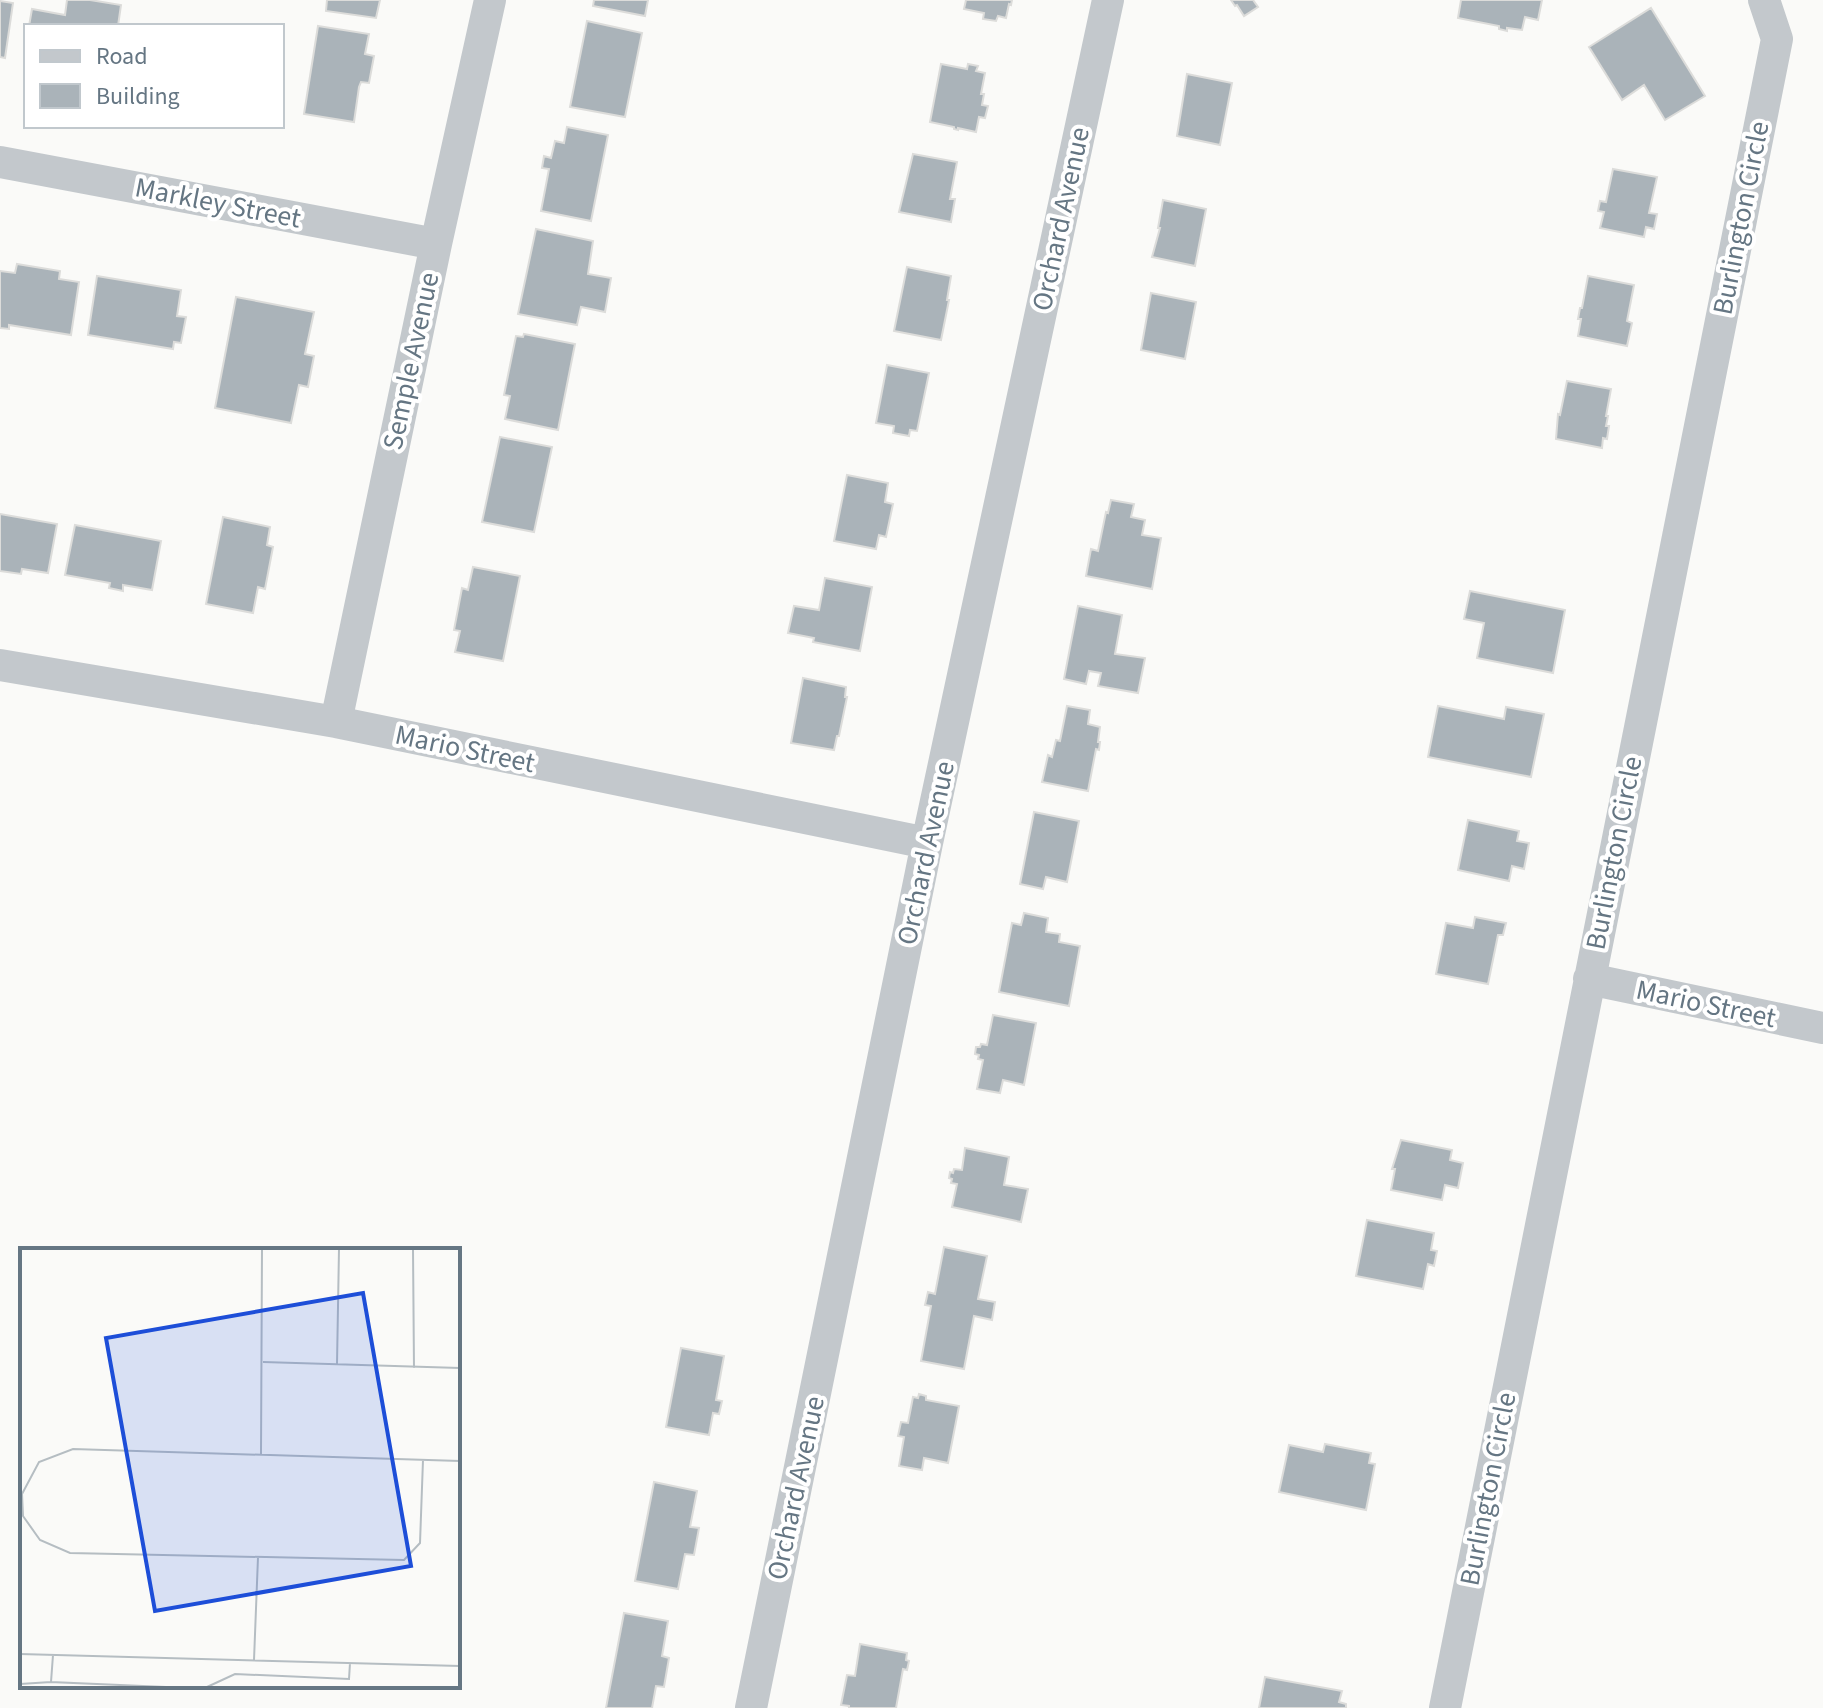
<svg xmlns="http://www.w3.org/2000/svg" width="1823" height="1708" viewBox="0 0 1823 1708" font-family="'Source Sans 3',sans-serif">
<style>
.building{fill:#aab3b9;stroke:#dcdcda;stroke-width:2}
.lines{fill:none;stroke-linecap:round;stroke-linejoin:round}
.minor{stroke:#c3c8cc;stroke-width:32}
.labels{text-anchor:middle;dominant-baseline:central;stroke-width:8;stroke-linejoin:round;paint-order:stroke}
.street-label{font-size:28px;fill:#657683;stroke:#fff}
.inset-road{fill:none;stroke:#b5bdc2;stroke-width:2}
.view{fill:#1d4ed8;fill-opacity:0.15;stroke:#1d4ed8;stroke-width:4}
.inset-edge{fill:none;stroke:#657683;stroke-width:4}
</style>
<rect width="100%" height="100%" fill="#fafaf8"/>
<path class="building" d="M67,0h23l31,5 -3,21h-89l3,-17 33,6z
M327,0h53l-4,18 -50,-7z
M594,0h54l-3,16 -52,-10z
M966,0h46l-1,5 -2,-1 -3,14 -8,-2 -2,5 -13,-2 1,-6 -20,-4z
M1231,0h22l5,7 -14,9 -7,-11 -2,1z
M1461,0h81l-4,20 -13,-3 -3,13 -15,-2v3l-8,-2v-3l-41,-8z
M0,1l13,2 -8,55 -5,-1z
M1651,8l54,88 -40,24 -21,-35 -22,15 -33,-53z
M587,21l55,12 -17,84 -55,-10z
M318,26l51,8 -4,20 9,2 -5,27 -8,-1 -2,5 -5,35 -50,-8z
M941,64l26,5 1,-5 10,2 -2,5 9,2 -4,21h3l-2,11 6,1 -3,12 -6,-1 -3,15 -18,-4v2l-4,-1v-2l-24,-5z
M1187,74l45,9 -12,62 -43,-9z
M567,127l41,8 -17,86 -50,-10 8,-42 -7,-1 2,-12 7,2 4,-17 9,2z
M913,154l44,8 -7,37h5l-4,23 -52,-10z
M1613,169l44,8 -8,36 8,1 -3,15 -8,-2 -2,10 -44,-9 4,-16 -6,-1 2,-10 6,1z
M1163,200l43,9 -11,57 -43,-9 8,-29h-2z
M536,229l57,12 -5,33 23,4 -6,34 -24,-5 -4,18 -59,-11z
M17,264l43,7 -1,8 20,3 -8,53 -62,-10v4l-9,-1v-57l15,2z
M907,267l44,9 -4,24h2l-8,40 -47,-9z
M97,276l84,14 -4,26 9,1 -5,26 -7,-1 -1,7 -85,-14z
M1588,276l46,9 -7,36 5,2 -5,23 -49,-10 3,-17h-3l2,-11h2z
M1151,293l45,9 -11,57 -44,-9z
M236,297l78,15 -9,42 9,2 -6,31 -9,-2 -8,38 -76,-15z
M524,334l51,10 -17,86 -53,-11 5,-23 -6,-1 12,-59 7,1z
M887,365l42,8 -12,58 -7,-1 -1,6 -16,-3 1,-7 -18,-3z
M1567,381l44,8 -5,27h2l-2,10h3l-2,13 -4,-1 -1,10 -46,-9 2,-25 2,1z
M500,437l52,10 -18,85 -52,-10z
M847,475l41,8 -3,19 8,2 -7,33 -7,-2 -3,14 -42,-8z
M1111,500l23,4 -3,13 14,3 -3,15 19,3 -9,51 -66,-13 5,-27 7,2 8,-39 2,1z
M0,514l57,10 -9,49 -26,-4 -1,5 -21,-3z
M223,517l47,10 -3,18 6,2 -8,42 -7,-2 -5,26 -47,-9z
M75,525l86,16 -9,49 -29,-5v6l-14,-3 1,-5 -45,-8z
M473,567l47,9 -17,85 -48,-9 5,-21 -6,-1 8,-42 6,2z
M825,578l47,9 -12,64 -47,-9 1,-4 -26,-5 6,-27 25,4z
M1470,591l95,19 -12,63 -76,-15 7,-35 -20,-4z
M1078,606l44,9 -7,39 30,4 -7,35 -40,-7 3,-13 -12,-2 -3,13 -22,-5z
M803,678l43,9 -1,10h2l-8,39h-2l-3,14 -43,-7z
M1067,706l23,4 -2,14 12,3 -2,15h2l-1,8 -3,-1 -8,42 -46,-9 6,-27 4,2 4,-17 4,1z
M1438,706l66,13 2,-12 38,7 -13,63 -103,-20z
M1034,812l45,9 -12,61 -21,-5 -3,12 -23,-5z
M1468,820l51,11 -2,10 12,2 -5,26 -12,-3 -3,15 -51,-11z
M1024,913l24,5 -2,14 14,2 -1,8 21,4 -11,60 -70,-14 13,-69 9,2z
M1475,917l31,6 -3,12h-5l-10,49 -52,-10 10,-51 27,5z
M993,1015l43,8 -12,62 -21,-5 -3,13 -23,-4 6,-29 -5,-1 1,-4 -4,-1 1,-7h4l1,-3 6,1z
M1401,1140l51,10 -2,10 13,3 -5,25 -13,-3 -3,15 -51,-10 4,-21h-3z
M965,1148l44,9 -5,28 24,4 -7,33 -69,-15 5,-23 -6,-1 1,-4 -3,-1 1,-6 3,1 1,-4 8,1z
M1367,1220l67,13 -3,17 6,1 -3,15 -6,-2 -5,25 -67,-13z
M944,1247l43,9 -9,43 17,3 -3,18 -18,-4 -10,53 -43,-8 10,-55 -6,-1 3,-13 7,2z
M681,1348l43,8 -8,44 6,1 -3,13 -6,-1 -4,22 -43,-8z
M919,1394l7,2v4l33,6 -11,57 -24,-5 -2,12 -23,-4 5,-29 -6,-1 3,-14 7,1 5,-26 5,1z
M1325,1444l46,9 -2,10 6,1 -9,46 -87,-18 10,-47 34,7z
M654,1482l43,9 -7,36 9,1 -5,27 -9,-1 -7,35 -43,-8z
M624,1613l44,8 -6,35 7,2 -5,29 -8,-1 -4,22h-46z
M860,1644l47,9 -1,7 3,1 -2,9 -4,-1 -7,39h-47v-2l-8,-1 6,-30 8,1z
M1265,1677l77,14 -3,11 7,2v4h-87z"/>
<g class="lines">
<path class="minor" d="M0,162l436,82
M0,665l336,57 591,121
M336,722l100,-478 54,-244
M1589,979l234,49
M751,1708l176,-865 181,-843
M1445,1708l332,-1669 -13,-39"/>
</g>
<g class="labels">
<g class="street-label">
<text transform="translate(218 203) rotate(11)">Markley Street</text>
<text transform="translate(1741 218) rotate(-79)">Burlington Circle</text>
<text transform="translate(1061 219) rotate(-78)">Orchard Avenue</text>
<text transform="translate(411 361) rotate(-78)">Semple Avenue</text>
<text transform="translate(465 749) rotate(12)">Mario Street</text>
<text transform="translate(926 853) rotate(-78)">Orchard Avenue</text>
<text transform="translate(1614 853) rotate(-79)">Burlington Circle</text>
<text transform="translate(1706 1004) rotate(12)">Mario Street</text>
<text transform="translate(796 1488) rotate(-78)">Orchard Avenue</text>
<text transform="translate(1488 1489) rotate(-79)">Burlington Circle</text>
</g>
</g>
<g transform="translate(20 1248)">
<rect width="440" height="440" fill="#fafaf8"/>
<path class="inset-road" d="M393,1l1,119M243,114l197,6M317,116l2,-115M241,206l1,-205M403,212l-3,83 -16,17 -334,-7 -30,-13 -17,-24 -1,-22 17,-32 34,-13 387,12M0,406l440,12M33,407l-2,27 115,5M234,412l4,-103M0,436l31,-2M187,439l28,-13 114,5 1,-16"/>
<path class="view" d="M343,45l48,273 -256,45 -49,-273z"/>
<rect width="440" height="440" class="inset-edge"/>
</g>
<rect x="24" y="24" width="260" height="104" fill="#ffffff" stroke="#c1c8cd" stroke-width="2"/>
<rect x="40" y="50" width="40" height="12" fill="#c3c8cc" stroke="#c1c8cd" stroke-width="2"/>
<text x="96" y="64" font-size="24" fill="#657683">Road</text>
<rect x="40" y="84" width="40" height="24" fill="#aab3b9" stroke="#c1c8cd" stroke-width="2"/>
<text x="96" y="104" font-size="24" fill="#657683">Building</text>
</svg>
